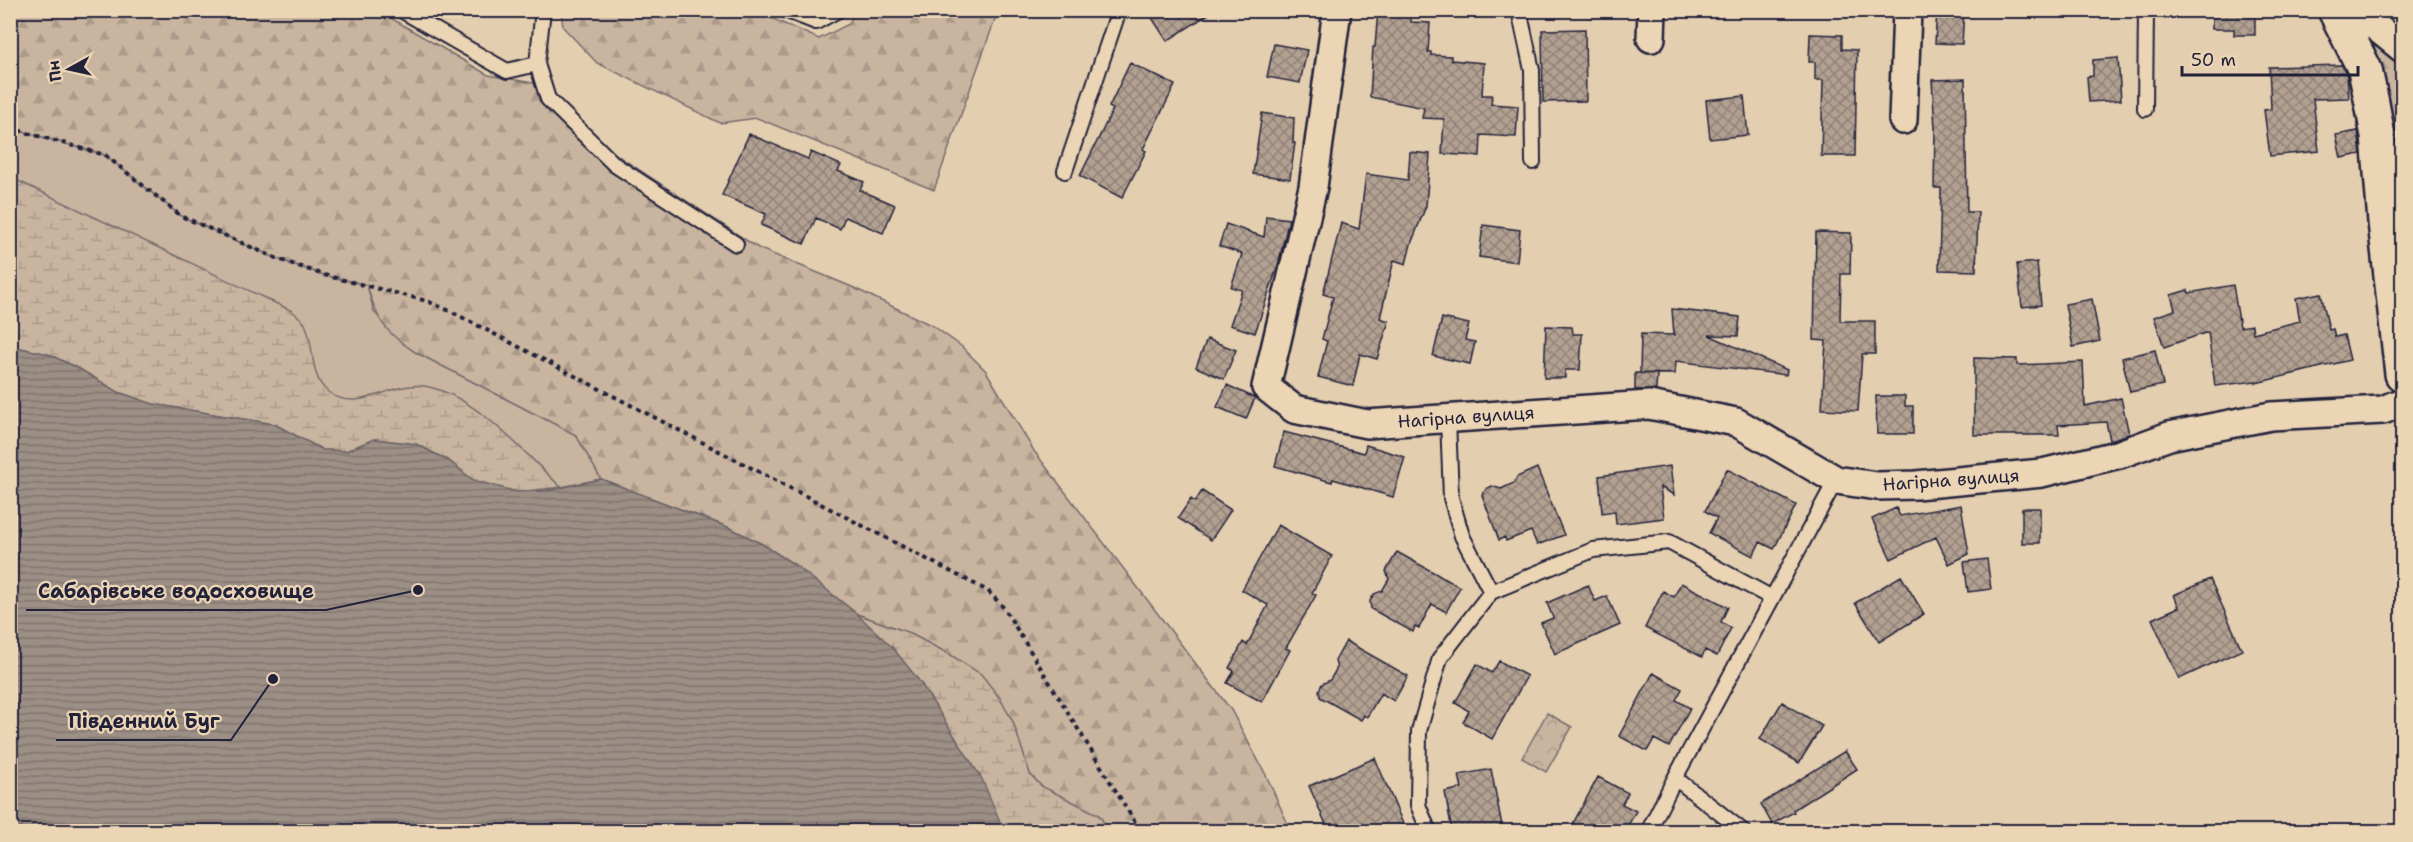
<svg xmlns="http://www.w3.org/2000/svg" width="2413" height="842" viewBox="0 0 2413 842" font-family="'Shantell Sans',sans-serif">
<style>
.green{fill:#c8b49f;stroke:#756b6d;stroke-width:1.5}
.forest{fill:url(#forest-firs);stroke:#756b6d;stroke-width:1.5}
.wetland{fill:url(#wetland-marsh);stroke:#756b6d;stroke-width:1.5}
.park{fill:url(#park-crowns);stroke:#756b6d;stroke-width:1.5}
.water{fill:url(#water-rules);stroke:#6b6367;stroke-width:1.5}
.building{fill:url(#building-cross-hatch);stroke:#22223b;stroke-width:1.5}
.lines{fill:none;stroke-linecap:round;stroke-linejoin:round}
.lane-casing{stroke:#22223b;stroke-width:18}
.street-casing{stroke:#22223b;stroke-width:32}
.secondary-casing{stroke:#22223b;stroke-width:38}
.path{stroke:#22223b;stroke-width:4;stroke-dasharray:4.5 4.5;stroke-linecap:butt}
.lane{stroke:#ecd5b5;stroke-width:14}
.street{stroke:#ecd5b5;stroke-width:27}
.secondary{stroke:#ecd5b5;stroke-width:33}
.labels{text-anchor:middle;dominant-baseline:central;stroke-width:4.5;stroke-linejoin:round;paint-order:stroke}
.street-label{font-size:18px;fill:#22223b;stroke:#ecd5b5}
.leader{fill:none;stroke:#22223b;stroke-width:2}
.callout-dot{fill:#22223b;stroke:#ecd5b5;stroke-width:2}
.callout-label{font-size:20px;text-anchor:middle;font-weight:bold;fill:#22223b;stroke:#ecd5b5;stroke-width:4.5;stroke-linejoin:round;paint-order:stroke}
</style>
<defs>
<pattern id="forest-firs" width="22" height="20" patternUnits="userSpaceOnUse" patternTransform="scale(1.5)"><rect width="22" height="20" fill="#c8b49f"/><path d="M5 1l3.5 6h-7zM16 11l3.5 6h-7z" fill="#ac9a8a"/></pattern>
<pattern id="wetland-marsh" width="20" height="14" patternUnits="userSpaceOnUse" patternTransform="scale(1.5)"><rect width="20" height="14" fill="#c8b49f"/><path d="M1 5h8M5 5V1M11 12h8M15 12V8" fill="none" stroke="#ac9a8a"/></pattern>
<pattern id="park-crowns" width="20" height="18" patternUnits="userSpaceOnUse" patternTransform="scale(1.5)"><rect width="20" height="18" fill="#c8b49f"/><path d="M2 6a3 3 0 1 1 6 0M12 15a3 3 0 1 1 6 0" fill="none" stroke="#ac9a8a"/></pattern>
<pattern id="water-rules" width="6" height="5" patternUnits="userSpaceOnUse" patternTransform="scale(1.5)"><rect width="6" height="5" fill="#9c8f85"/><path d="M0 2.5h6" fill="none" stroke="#7f746e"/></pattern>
<pattern id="building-cross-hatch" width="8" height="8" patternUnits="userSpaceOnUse" patternTransform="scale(1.5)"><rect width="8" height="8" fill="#b2a091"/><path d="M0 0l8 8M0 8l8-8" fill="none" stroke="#908278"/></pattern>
</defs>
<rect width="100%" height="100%" fill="#e4ceb0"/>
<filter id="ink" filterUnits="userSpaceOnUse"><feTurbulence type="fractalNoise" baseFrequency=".0167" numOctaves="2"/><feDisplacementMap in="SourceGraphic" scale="12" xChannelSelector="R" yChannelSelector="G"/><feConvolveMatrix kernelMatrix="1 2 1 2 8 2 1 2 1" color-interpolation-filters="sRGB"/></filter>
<g filter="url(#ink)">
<path class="green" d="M10,128l95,27 76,61 97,43 46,16 43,10 7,27 41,40 161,83 25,44 -50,11 -177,-51 -221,-35 -105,-50 -37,-8z"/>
<path class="forest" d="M660,10l16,5 19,-4h60l64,28 30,-15 6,-13h143l-64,179 -177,-72 -37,5 -123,-60 -34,-36 -2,-16z
M10,11h369l109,64 56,10 65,65 149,98 94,39 81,39 28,20 25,25 48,80 197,259 35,65 25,56h-182l-10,-16 -58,-29 -11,-12 -17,-52 -14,-25 -50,-43 -42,-22 -50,-18 -62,-49 -33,-21 -32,-16 -129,-49 -25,-44 -161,-83c-31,-20 -38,-32 -48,-67l-43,-10 -46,-16 -97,-43 -76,-61 -94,-27z
M2370,44l25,4 7,31v170z"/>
<path class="wetland" d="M10,177l282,134c5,4 10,8 13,13 10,21 4,53 23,68 31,23 62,-11 96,-6 51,8 100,67 137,101l40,-8 129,49 32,16 33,21 62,49 50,18 42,22 32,20 18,23 14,25 17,52 11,12 58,29 10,16h-194l-353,-344 -45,5 -24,-5 -20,-7 -24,-19 -33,-17 -42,-5 -28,12 -23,-1 -49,-26 -121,-20 -35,-12 -42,-25 -28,-13 -37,-8z"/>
<path class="park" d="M1547,713l25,14 -26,45 -24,-14z"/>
<path class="water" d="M11,346l37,8 28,13 42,25 35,12 121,20 49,26 23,1 28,-12 42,5 33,17 24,19 44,12 34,-2 50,-11 129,49 32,16 33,21 62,49 36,34 27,34 62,97 22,52 -971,1 -22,-8z"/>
<path class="building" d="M1147,10h68l-48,31z
M1378,10h33v12l19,1 -2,29h3v3l20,1v4l33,3 -2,32h10l-1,9 27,2 -2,31 -35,-2 -1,21 -38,-2 2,-35 -22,-1 2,-10 -54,-11 3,-50h2z
M1937,10h27l-2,34 -27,-1z
M2212,10h43v25h-21v-6h-22z
M1585,29l1,72 -43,1 -1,-72z
M1810,34l32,1v14l15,1 -2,106h-34l2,-76h-8v-18h-6z
M1274,44l33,6 -7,33 -33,-6z
M2118,58l3,42 -32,2 -2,-25 6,-1v-16z
M1130,63l45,22 -32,64 3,2 -24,47 -42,-22 33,-67 -4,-2z
M2342,65l5,11 2,22 -36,1 6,52 -49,5 -6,-46 7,-1 -2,-42z
M1965,79l2,133h11l-2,59 -37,-1 2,-82h-7l1,-60 -3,-48z
M1744,96l4,39 -38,4 -4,-39z
M1262,113l32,5 -1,25h2l-5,36 -37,-5z
M2358,131l3,23 -20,4 -5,-23z
M749,134l59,25 3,-7 30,13 -3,6 26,11 -4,8 35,15 -12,28 -38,-16 -5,12 -24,-11 -12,26 -43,-19 5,-11 -44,-19z
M1410,152l20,2 -4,52 -15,38 -5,20 -12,-4 -14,58 9,3 -12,38 -17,-5 -7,32 -35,-9 9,-36 -5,-2 11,-42 -10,-3 18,-71 18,6 7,-55 42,6z
M1266,216l23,3 -11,46 -23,68 -25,-8 12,-35 -11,-3 11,-33 -23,-8 7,-22 38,13z
M1483,225l37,5 -3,32 -38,-5z
M1816,232l35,1 -1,41h-9l-1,47h35v33h-13l-4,57 -36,-2 4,-68 -12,-1z
M2037,262l4,43 -19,2 -5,-43z
M2233,285l7,42 12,-2 1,8 47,-12 -4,-23 25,-5 8,37 4,-1 2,8 9,-2 6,25 -94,23v-2l-41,5 -7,-54 -44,15 -10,-30 21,-7 -4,-15 17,-5 1,3z
M2092,299l8,42 -27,6 -8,-43z
M1672,309l68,8 -2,19 -29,-1 78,35 -1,5 -110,-14 -1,13 -35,-1 1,-39 33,1z
M1442,318l27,6 -4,16 10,2 -5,22 -37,-8z
M1546,326l26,1 1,7h9l-2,36h-15v8h-21z
M1207,339l29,11 -12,29 -28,-12z
M2155,350l8,35 -33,7 -8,-34z
M1974,358l43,1v6l66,-3 2,44 36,-8 8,36 -19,6 -4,-18 -48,3 1,10h-85z
M1635,373l22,1 -1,16h-21z
M1227,385l28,13 -9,21 -29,-12z
M1876,396h29v10h8v28h-36z
M1284,432l80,21 2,-8 39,12 -12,40 -60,-18 -1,3 -57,-16z
M1670,466l4,29 -14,-8 4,31 -48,6 -1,-13 -13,2 -3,-37z
M1537,468l27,67 -27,10 -6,-14 -25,10 -1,-4 -6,3 -17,-45 4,-6 6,-3 9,3 13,-6 3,-6z
M1727,469l69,36 -22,44 -14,-7 -7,14 -44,-23 8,-15 -12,-7z
M1202,491l29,19 -20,30 -33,-22 13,-19 4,3z
M1961,505l8,49 -20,10 -13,-27 -45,22 -19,-40 24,-11 4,8z
M2022,508h18v35h-18z
M1278,525l54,31 -20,37 4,2 -30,53 4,2 -28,52 -35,-19 7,-12 -5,-3 14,-26 4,3 21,-40 -26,-15z
M1397,552l63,35 -14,25 -14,-8 -13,24 -4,-2 -2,6 -42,-23 -1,-8 4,-7 8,-3 7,-12 -3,-8z
M1987,559l4,30 -23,3 -4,-30z
M1901,576l23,38 -45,28 -24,-39z
M2210,579l32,71 -63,29 -27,-60 27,-12 -5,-12z
M1681,583l47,24 -7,15 10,6 -14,28 -12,-6 -3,7 -57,-29 18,-37 11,6z
M1588,585l7,16 12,-5 13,29 -65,29 -14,-31 12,-5 -6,-15z
M1346,641l62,35 -14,25 -13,-8 -14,24 -3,-2 -3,5 -41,-23 -1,-7 3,-6 8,-4 7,-12 -2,-7z
M1499,661l28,15 -35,63 -29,-17 6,-11 -14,-8 22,-39 15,9z
M1653,673l29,16 -6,11 14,8 -21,39 -15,-8 -7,12 -28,-15z
M1782,702l40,24 -23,37 -39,-24z
M1845,751l12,18 -64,41 1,2 -22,12 -11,-20z
M1375,758l31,73h-77l-20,-45z
M1491,769l12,62h-51l-7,-39 17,-4 -3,-13z
M1598,777l30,16 -6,11 14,7 -11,20h-56z"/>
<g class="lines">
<defs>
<path id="lane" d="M401,10l106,61 30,-7
M543,10l-6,54 11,35 67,66 121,79
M785,10l31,12 22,-12
M1519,10l13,60 1,92
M2145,109l1,-99
M1065,171l54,-161
M1448,419l3,79 11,38 29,56
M1675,778l69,54
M1429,832l-11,-27 1,-74 21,-73 51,-66 102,-42 76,-8 103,56
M1648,832l27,-54 161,-298"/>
<path id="street" d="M1337,10l-24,177 -47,200 28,22 73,15 282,-19 87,17 100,58 41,6 39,-1 126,-12 78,-19 49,-18 20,-4 82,-16 112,-6 19,-8
M2355,10l47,38
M1651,38l1,-28
M1903,120l4,-110"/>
<path id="secondary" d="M2335,10l30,60 7,33 6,33 7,86 17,152"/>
</defs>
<use href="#lane" class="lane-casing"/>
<use href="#street" class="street-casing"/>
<use href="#secondary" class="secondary-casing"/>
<path class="path" d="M10,128l95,27 76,61 97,43 46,16 103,26 23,10 538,280 16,17 137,224"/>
<use href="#lane" class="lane"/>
<use href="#street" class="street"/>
<use href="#secondary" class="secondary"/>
</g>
</g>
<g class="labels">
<g class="street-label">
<text transform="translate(1466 417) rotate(-4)">Нагірна вулиця</text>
<text transform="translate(1951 480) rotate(-4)">Нагірна вулиця</text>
</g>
</g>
<path class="leader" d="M418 590L326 610H26M273 679L231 740H56"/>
<g class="callout-dot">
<circle cx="418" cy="590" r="6"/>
<circle cx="273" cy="679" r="6"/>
</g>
<g class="callout-label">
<text x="176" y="598">Сабарівське водосховище</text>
<text x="144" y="728">Південний Буг</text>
</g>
<rect width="2413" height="842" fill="none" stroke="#ecd5b5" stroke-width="36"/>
<rect x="18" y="18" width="2377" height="806" fill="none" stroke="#22223b" stroke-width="2" filter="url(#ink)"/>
<g transform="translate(69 69) rotate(262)" stroke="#ecd5b5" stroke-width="4.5" paint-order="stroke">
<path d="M0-4.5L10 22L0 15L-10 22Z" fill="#22223b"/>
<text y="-9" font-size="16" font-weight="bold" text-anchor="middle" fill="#22223b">Пн</text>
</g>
<path d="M2182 66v9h176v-9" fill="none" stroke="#22223b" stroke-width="3"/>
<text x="2191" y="66" font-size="18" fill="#22223b" stroke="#ecd5b5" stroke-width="4.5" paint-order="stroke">50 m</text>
</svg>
